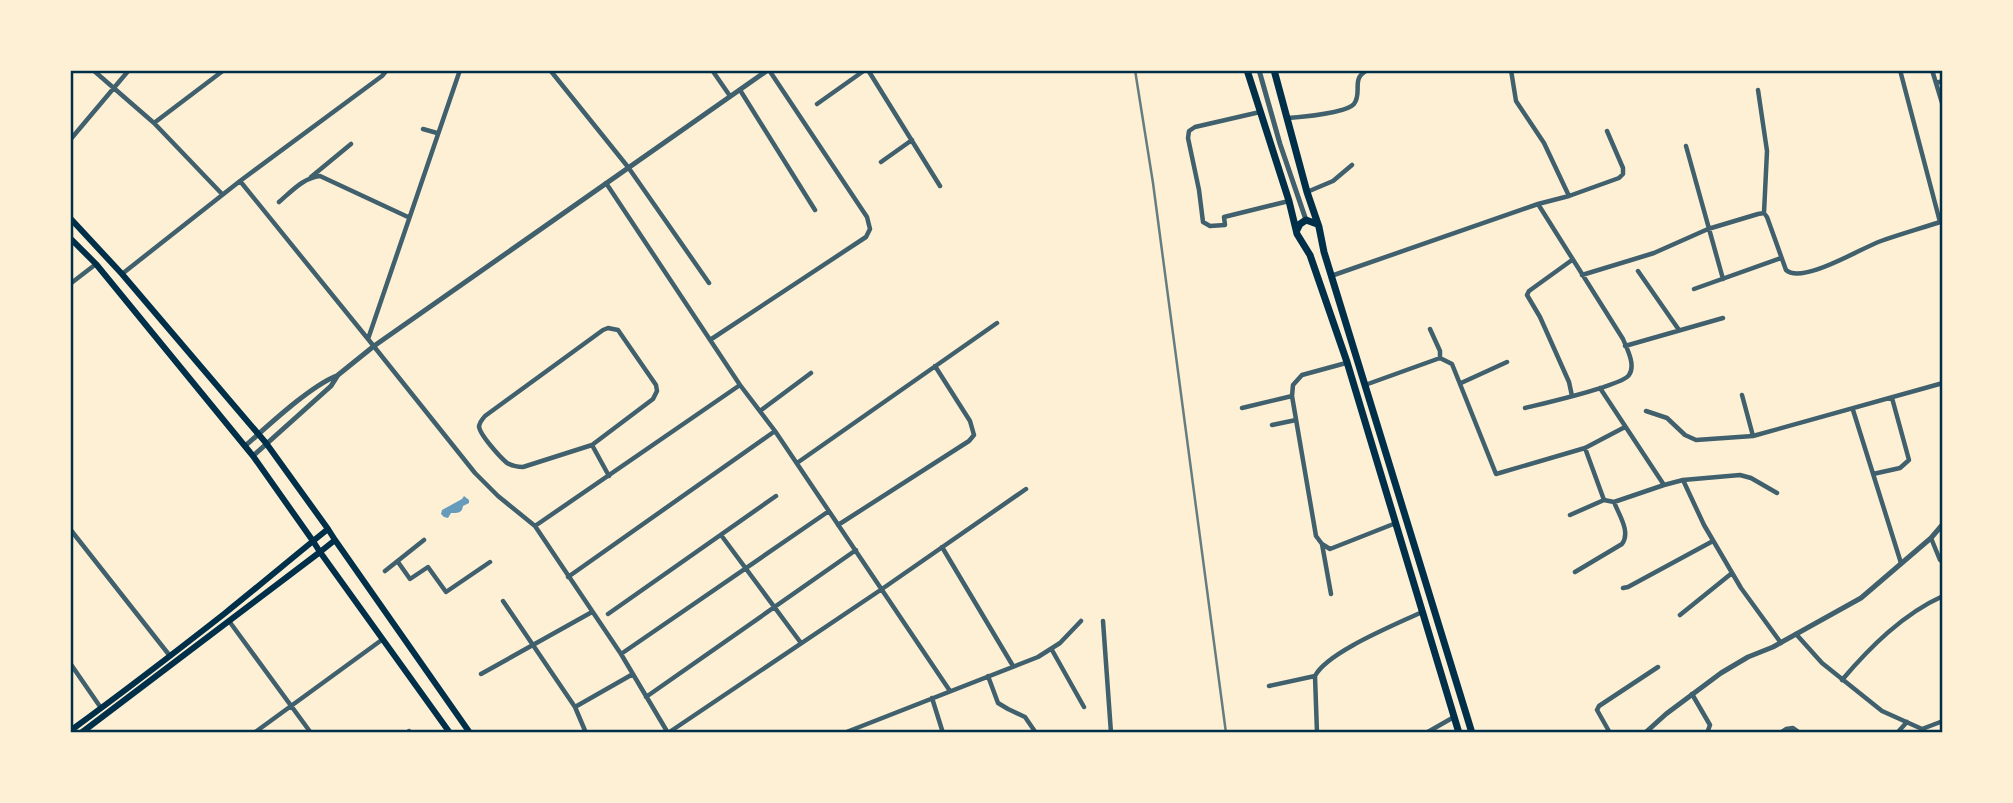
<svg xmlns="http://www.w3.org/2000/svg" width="2013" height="803" viewBox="0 0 2013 803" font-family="Merriweather,serif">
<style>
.water{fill:#669bbc}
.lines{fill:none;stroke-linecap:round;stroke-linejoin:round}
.minor{stroke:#3f606c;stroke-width:4.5}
.tertiary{stroke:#3f606c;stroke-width:5}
.secondary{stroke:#003049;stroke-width:6}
.primary{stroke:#003049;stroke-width:7}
.rail{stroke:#657d81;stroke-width:2.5}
.neatline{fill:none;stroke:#003049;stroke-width:2.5}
</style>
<rect width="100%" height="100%" fill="#fdf0d5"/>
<path class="water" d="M464,496l5,4v3l-6,3c-1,7 -5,7 -12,7l-3,5 -4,-1 -3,-3 1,-4 20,-11z"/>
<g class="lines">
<path class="minor" d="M93,70l61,53 68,71
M460,70l-92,269 107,134 23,23 37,30 86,128 47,79
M550,70l78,97 81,116
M712,70l18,26
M868,70l72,116
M1511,70l5,31 28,42 25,53 -31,8
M1900,70l40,152
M1932,70l11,36
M1936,83l7,-2
M740,90l75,120
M1758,90l9,61 -3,62
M817,104l48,-34
M1260,112l-65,15 -6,4 -1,7 11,52 4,32 7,4 15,-1 -1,-8 65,-16
M1288,118c13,-1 58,-5 66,-14 9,-12 -4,-26 14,-34
M154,123l70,-53
M423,129l14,4
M70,140l59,-70
M1686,146l37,133
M881,162l31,-22
M311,177l40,-33
M240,181l128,158
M606,183l134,202 35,46 175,260
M1307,192l26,-11 19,-16
M1569,196l50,-18 4,-4v-6l-16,-37
M279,202c13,-11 24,-24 41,-26l88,41
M1638,271l41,59
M122,274l118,-93 142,-105 5,-6
M1582,275l72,-22 54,-24 50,-15 6,-1 3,4 19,53c16,15 75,-22 95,-29 20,-7 41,-13 62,-20
M1331,276l207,-72 85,135c4,10 13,26 6,36 -7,11 -88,29 -104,33
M70,284l26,-20
M1694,289l87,-31
M710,340l156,-103 4,-8 -3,-12 -98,-147
M1625,346l98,-28
M1440,358l12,6 44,110 89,-26 40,-21
M1346,363l-44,12 -9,10 -1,11 24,140 6,8 8,5 66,-26
M1461,383l46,-21
M1365,385l75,-27v-7l-10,-22
M1600,388l64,97 19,-5 21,45 37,63 40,55
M1742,395l11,41 190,-53
M1572,396l-3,-14 -29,-65 -13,-22 2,-4 43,-31
M1242,408l50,-12
M1853,410l48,153
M760,411l51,-38
M1646,411l21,7 18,17 11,5 57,-4
M1272,425l24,-5
M592,445l-69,22c-6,0 -11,-1 -16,-4 -7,-6 -28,-29 -28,-37 1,-5 3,-6 6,-10l118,-86 5,-2 10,2 38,55 1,6 -4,8 -61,46 17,31
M1585,448l19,52 10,2 50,-17
M797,463l200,-140
M1873,474l27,-6 9,-8 -17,-62
M1683,480l57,-5 11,3 26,15
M1570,515l34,-15
M838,525l131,-84 5,-6 -4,-14 -35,-55
M535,526l205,-141
M70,529l100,127
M721,535l80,108
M1931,538l9,22 3,2
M1322,544l9,50
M942,547l71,119
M398,562l12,17 18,-12 18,25 44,-30
M385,571l39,-31
M1575,572l47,-28c9,-12 -3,-29 -8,-42
M568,577l207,-146
M1623,588l5,-1 85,-46
M503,601l72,106 11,26
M608,614l168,-118
M1680,615l52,-42
M229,621l82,112
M1103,621l8,112
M1796,634l26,29 60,48 40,18 21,-8
M1052,650l32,57
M621,654l208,-143
M70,663l31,45
M481,674l111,-62
M988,676l10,27 10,6 17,8 11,16
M1842,680c28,-33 61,-66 101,-84
M1269,686l46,-10
M1692,694l18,31 -3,8
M646,697l210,-147
M932,698l11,35
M575,707l58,-33
M409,731l1,2
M254,733l129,-94
M668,733l214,-144 144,-100
M844,733l194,-76 22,-14 21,-22
M1317,733l-2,-57c12,-24 82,-52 107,-64
M1426,733l28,-16
M1610,733l-13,-23 2,-4 59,-39
M1780,733l6,-4 7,-1 7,5
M1897,733l10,-11"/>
<path class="tertiary" d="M1259,70l21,74 26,76
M245,446c24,-21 63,-58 91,-70
M253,456l78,-70 7,-11 36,-29 394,-276
M1645,733l21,-19 55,-41 27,-16 25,-10 88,-49 70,-60 12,-14"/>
<path class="secondary" d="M70,218l52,56 144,169 62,86
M70,238l26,26 157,192 60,85 7,11 15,-12 -7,-11c-35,28 -69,57 -104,85 -51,40 -102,79 -154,117
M335,540l135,193
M81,733l239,-181 130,181"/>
<path class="primary" d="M1247,70l42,131 8,33 13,21 37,107 112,371
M1274,70l33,122 12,35 5,25 148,481
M1297,230l3,-6 6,-4 11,4"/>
<path class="rail" d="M1135,70l18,113 73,550"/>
</g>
<rect width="2013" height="803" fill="none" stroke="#fdf0d5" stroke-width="144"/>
<rect x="72" y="72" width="1869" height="659" class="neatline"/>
</svg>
